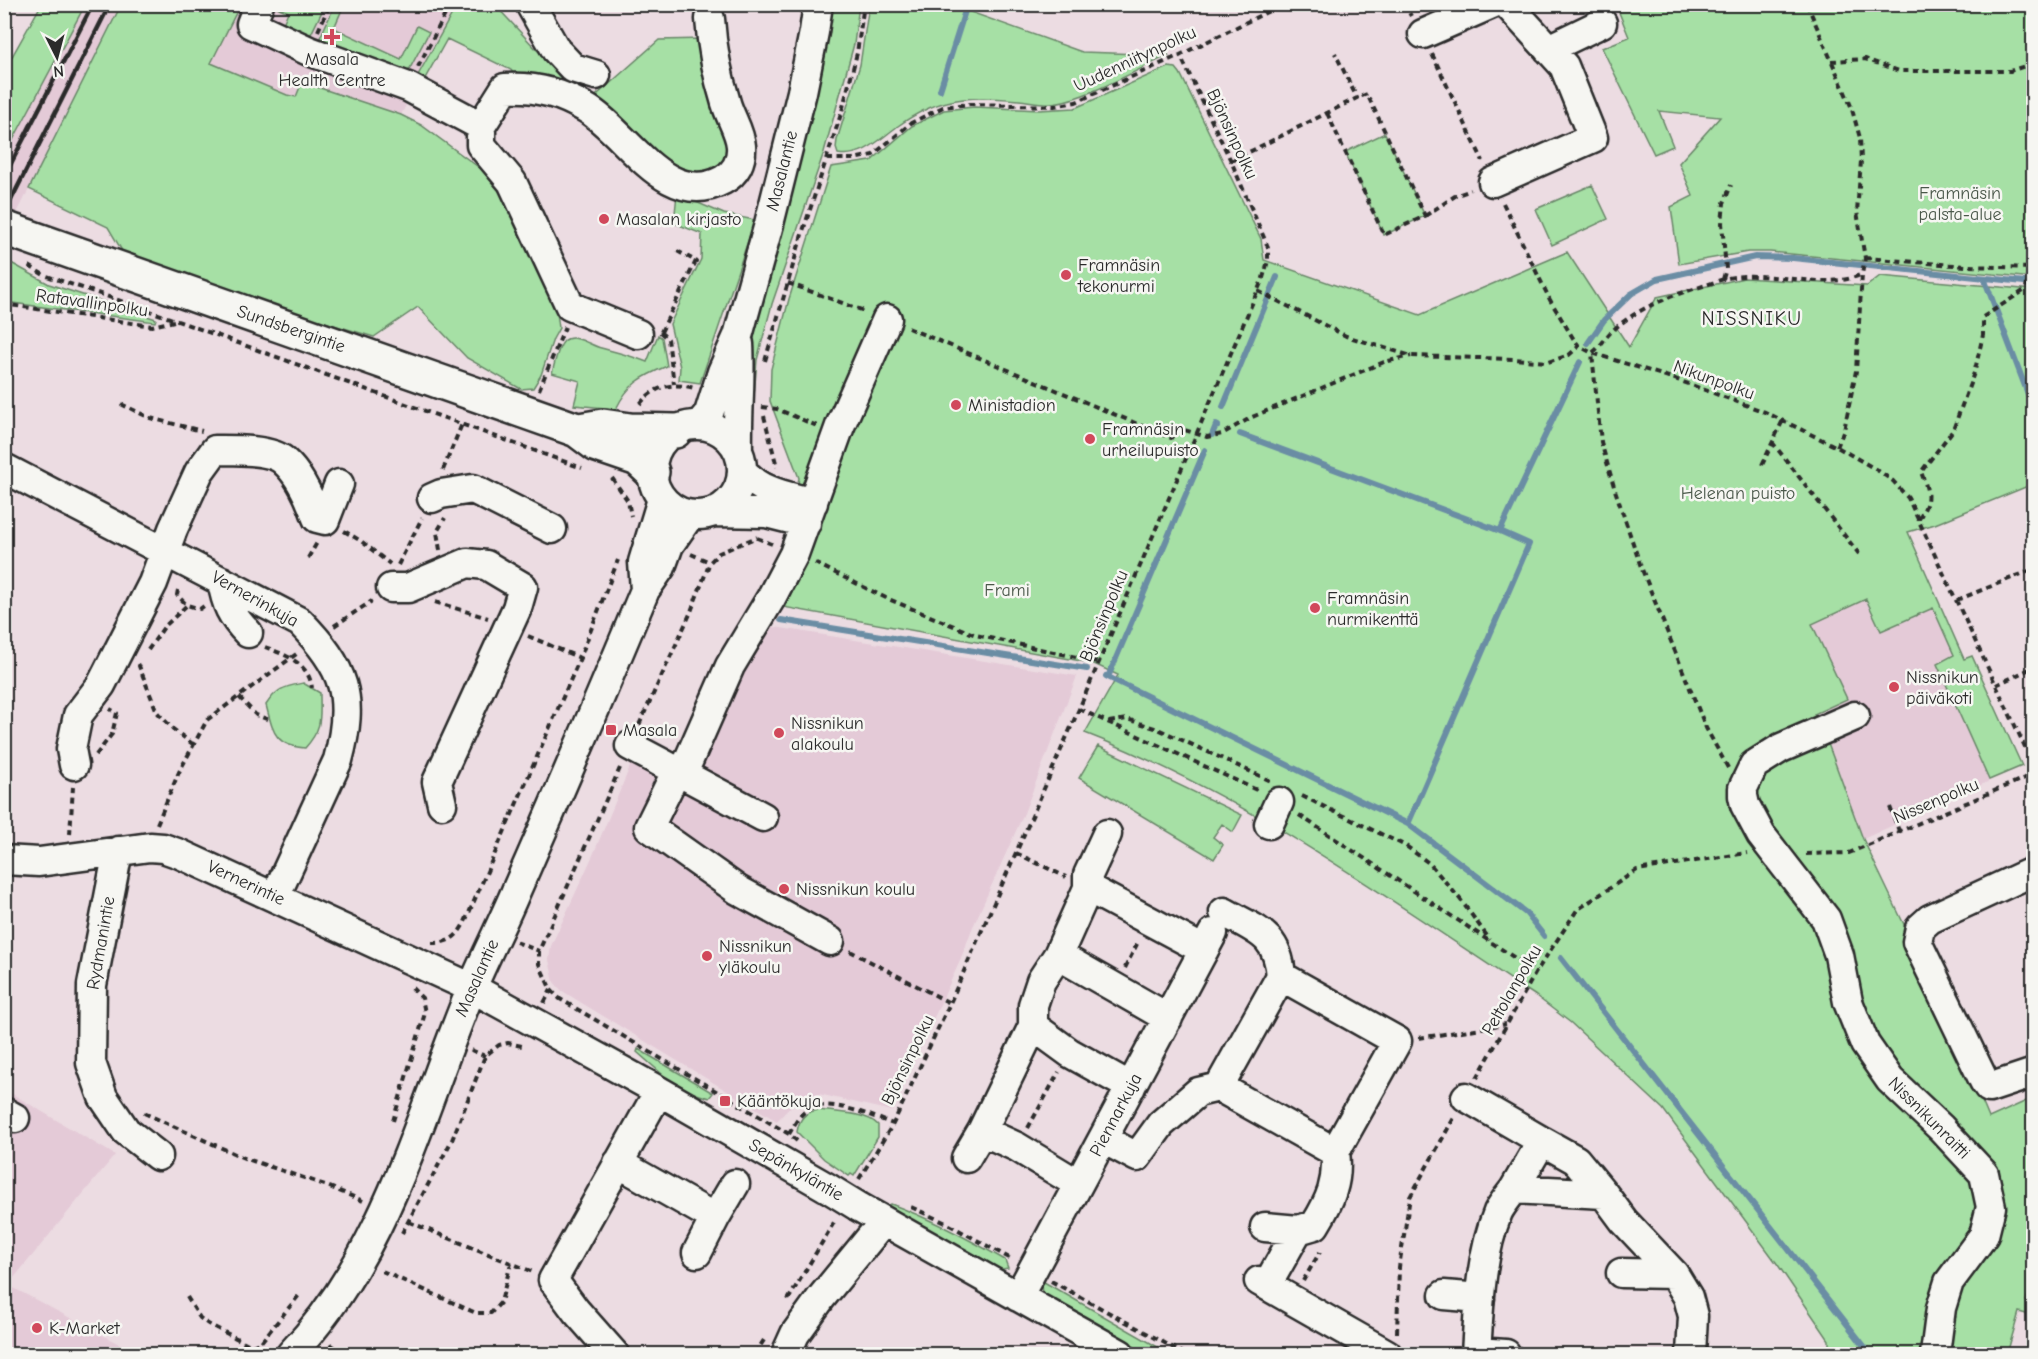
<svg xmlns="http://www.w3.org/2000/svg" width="2038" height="1359" viewBox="0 0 2038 1359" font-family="'Comic Neue',sans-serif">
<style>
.built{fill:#e4cad7}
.green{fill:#a6e0a5;stroke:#688668;stroke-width:1.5}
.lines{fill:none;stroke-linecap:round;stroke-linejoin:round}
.stream{stroke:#6a8da4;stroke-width:6}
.minor-casing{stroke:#2b2b2b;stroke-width:33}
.major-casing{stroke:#2b2b2b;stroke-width:38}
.path{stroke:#2b2b2b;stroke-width:4;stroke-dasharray:6 4.5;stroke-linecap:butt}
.minor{stroke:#f6f6f2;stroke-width:28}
.major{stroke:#f6f6f2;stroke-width:33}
.rail{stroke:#2b2b2b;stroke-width:4.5}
.minor-bridge-casing{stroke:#2b2b2b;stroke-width:33;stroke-linecap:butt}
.minor-bridge{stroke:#f6f6f2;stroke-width:28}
.poi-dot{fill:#d1495b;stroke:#f6f6f2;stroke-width:2}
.labels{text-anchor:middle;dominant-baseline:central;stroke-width:5;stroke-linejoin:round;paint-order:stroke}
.poi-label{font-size:18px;fill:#2b2b2b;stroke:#f6f6f2;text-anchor:start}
.street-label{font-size:18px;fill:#2b2b2b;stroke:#f6f6f2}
.park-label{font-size:18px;fill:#4a584a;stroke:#f6f6f2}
.neighbourhood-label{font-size:20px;letter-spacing:1.5px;fill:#2b2b2b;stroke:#f6f6f2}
</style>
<rect width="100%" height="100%" fill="#ecdce2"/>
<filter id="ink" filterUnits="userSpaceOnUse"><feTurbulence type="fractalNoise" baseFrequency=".0167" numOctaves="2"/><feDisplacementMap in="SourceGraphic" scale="12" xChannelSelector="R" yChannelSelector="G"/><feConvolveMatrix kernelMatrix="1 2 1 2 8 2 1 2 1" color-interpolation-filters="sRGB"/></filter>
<g filter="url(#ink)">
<path class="built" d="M85,5h36l-116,232v-82z
M237,5h219l-55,110 -99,-32 -6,14 -9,-2 -77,-32 27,-52z
M1908,532l56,127 8,-3 50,110 -159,73 -36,-98 -65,-144z
M756,624l321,52 -53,137 -52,116 -12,32 -69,150 -72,-17 -21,5 -21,22 -197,-119 -19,-12 -7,-8 -5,-22 2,-14 42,-91 41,-98 49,16z
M4,1089l111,66 -107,130 130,69h-133z"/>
<path class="green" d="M41,5h44l-80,150v-86z
M121,5h125l-2,4 -7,2 -26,52 76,32 9,2 6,-15 99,33 20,10 60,44 32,39 43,97 3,23 -6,11 -12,36 -8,13 -12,1 -54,-31 -49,-51 -44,30 -77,-23 -172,-58 -17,-29 -79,-38z
M272,5l1,-1 52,1 -14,29 -29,-8 6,-14z
M335,5h9l-10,23 67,31 16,-33 12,6 -21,40 -90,-30z
M457,5h38l42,45 39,38 -57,-7 -8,-11 -64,-31 -24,43 -6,-5z
M829,5h30l-5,39 -30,108 -52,152 -15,56 -3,36 -8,-1 14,-97z
M869,5h82l131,47 87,3c-31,14 -86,46 -118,48 -10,1 -21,-2 -32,-3 -23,-2 -49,-4 -72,2 -18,4 -35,14 -49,24 -18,13 -35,32 -60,28l-2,-6 1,-8 23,-75z
M1616,5h417v273l-263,-26h-22l-69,12 -8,-57 22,-11 -14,-33 41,-46 -61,-6 14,35 -19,8 -52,-106 27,-11z
M703,39l30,107 -17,28 -29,3 -97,-76 69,-61z
M1168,67l8,1 4,5 81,166 3,21 156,55 147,-63 62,95 28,-50 87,-19 123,8 13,-10 153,14v194l-98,40 -27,8 56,127 8,-3 50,110 -33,14 -52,-116 17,-9 -21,-47 -52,23 -15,-32 -54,25 35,75 -33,15 13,27 36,98 72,150 54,129 44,-20 1,177 -8,26 7,3v12l-14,-4 -12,42h-178v-14l-51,-75 -115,-156 -92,-86 -35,-27c-145,-95 -288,-200 -451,-263l33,-58 -26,-12 -320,-58 27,-127 -29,-77 1,-32 18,-70 42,-132 40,-6 41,-35 32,-16 30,-3 65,3 36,-2z
M1385,133l40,83 -41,19 -39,-83z
M1592,185l16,34 -56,26 -16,-36z
M677,194l47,20 31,6 -55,163 -21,-3 1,-13 -10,-43 31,-65 1,-25 -28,-11z
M4,259l45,25 107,35 -1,3 -150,-20z
M658,335l4,3 5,28c-26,11 -39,18 -51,43l-42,-4 6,-24 -28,-8c3,-10 5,-25 12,-32 10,-9 27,5 37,7 15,4 31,8 46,14z
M303,683l17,10c0,25 3,35 -15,55 -31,-2 -32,-17 -39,-43 11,-17 18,-18 37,-22z
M1098,746l144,69 -9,17 -11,-8 -9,13 10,8 -9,14 -135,-81z
M638,1049l75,44 -4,5 -31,-10 -41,-36z
M819,1110c17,2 49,3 59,15v12l-24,39 -3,-2 -2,2 -25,-17 -27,-27c2,-14 9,-21 22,-22z
M891,1204c40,15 78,35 114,56l3,8 -10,2 -114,-64z
M1044,1282l126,72h-28l-94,-53 -6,-7 -1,-10z"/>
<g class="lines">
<path class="stream" d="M940,90l25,-79
M1984,278l50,132
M1588,343l16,-23 27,-26 26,-15 98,-22 38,1 241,25
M1223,407l54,-130
M1240,434l260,97
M1212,435l4,-10 2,1
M781,620l306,49
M1106,676l302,148 121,-280 -29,-13 80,-169
M1108,677l97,-227
M1408,824l118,89 18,23
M1561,958l307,393v3"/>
<defs>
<path id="minor" d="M259,4l-8,20 58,27 99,36 73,39
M530,4l26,46 17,18 23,7
M1423,34l69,-30
M1548,49l54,-26
M481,126l24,-38c29,-2 54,4 79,19 42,23 82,104 139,73 13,-7 19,-19 18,-34 -1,-14 -11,-29 -15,-43 -9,-29 -14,-54 -16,-84
M481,126v19l31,37 58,124 68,28
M1493,182l100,-44 -29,-72 -57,-62
M652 470a45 45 0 1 1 90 0a45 45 0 1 1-90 0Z
M699,425l10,-12 13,-41 16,-36 31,-112 33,-132 12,-60 4,-28
M738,450c-1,-36 3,-71 1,-106
M4,468l296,154c45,46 55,75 38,138l-63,137
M743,472c22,22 42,23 70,31
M432,498l9,-4 32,-5 79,40
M715,512l51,1 40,10
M222,581c4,23 9,35 26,52
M391,588h17l59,-25 19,2 37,22 -6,21 -80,174 5,22
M645,590l-2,-28 19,-63
M1855,716l-74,32 -27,17 -11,23v8l2,9 16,30 65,84 13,36 9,47 17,42 25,36 51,48 43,46 7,33 -7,28 -35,47 -8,26 -6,46
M630,746l133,71
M74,765l-3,-16 7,-34 23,-30 52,-102 20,-54 26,-57 16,-22c17,0 56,-1 69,11 16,14 26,37 33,57l8,2 14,-36
M677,770l-28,57 89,63 92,51
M683,773l47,-107 41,-68 23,-44 46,-128 47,-107
M1269,824l10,-22
M1107,834l-19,41v13l-30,67 -17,26 -8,24v21l37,27 61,34
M118,851l-26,134 -1,78 12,34 23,34 32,25
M4,860l35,2 111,-15 13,1 17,6 292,134 187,103 169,97
M2034,871l-104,48 -10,9 -3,14 67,139 5,7 45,-15
M1088,888l116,62
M1224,912c32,18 54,22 57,64
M1058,955l110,63
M1466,1097l76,44
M4,1112l11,6
M982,1131l51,-105
M1103,1139l34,18 24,-33 37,-32 21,-5 62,-111 116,65 -62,111 -116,-65
M966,1158l16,-27 35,16 61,37
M618,1163l97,55 20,-34
M1514,1189l28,-48 34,19 28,34
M859,1207l261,147
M1265,1227l33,3 17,-5c15,-24 24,-44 20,-73
M697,1253l18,-35
M1621,1273l53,1
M1259,1281l128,73
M1267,1285l31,-55
M1444,1295l36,3
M1018,1297l195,-364
M1476,1352l30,2
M291,1354c96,-101 128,-239 180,-364 14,-33 31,-66 45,-99 44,-100 87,-200 129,-301l16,-23 8,-22 21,-30
M614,1354l-38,-43 -23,-31 106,-189
M786,1354l9,-20 26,-36 63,-77
M1476,1354c3,-47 4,-98 22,-142 4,-8 11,-16 16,-23l90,5 20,27 50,53 14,23 5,19 -2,38"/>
<path id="major" d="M4,228l573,202 20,15 41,14 14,13
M579,430l24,-4 27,4 45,1"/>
</defs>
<use href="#minor" class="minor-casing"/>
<use href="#major" class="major-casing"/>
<path class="path" d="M1404,4l7,12
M1807,4l44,102 9,32 1,23 -4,51 8,46 -3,16 -6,97 -12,59 -7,17
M318,31l12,-27
M1432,54l51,107
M1831,61l34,-2 34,12h111l24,-8
M418,67l32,-62
M1327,113l57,122 41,-19 -58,-122 -10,4
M827,159h26l20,-4 38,-32 32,-16 27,-3 84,2 22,-4 104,-47 103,-51
M1231,161l126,-63 -22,-45
M1503,203l47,97 23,38 6,8 13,7 83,26 90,33 72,35 40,23 16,11 15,17 126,268
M1425,216l30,-20 16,-6
M1865,258l101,8 68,2
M29,266l15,9 109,37 429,156
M1723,279l3,-10 -4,-46 2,-20 7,-18
M788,283l76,28
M1258,291l88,45 65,20 102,3 35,3 21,-7 10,-9
M4,309l6,-4 142,21 22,-5
M908,328l263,110 7,-10 29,9 15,-3 30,-17 132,-55 27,-6
M660,332l8,7 6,45
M661,332l35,-71 -21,-11
M765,361l38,-130 39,-120 15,-58 7,-49
M539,390l26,-63
M121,404l29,14 52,13
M640,404c14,-18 33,-22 54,-16
M762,407l15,2 40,17
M764,416l13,51
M1772,442l87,112
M1762,465l21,-45
M443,470l19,-46
M612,478l16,23 3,15
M1919,519c12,-20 10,-26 2,-47l32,-42 22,-60 8,-35v-18l42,-27 8,-22
M344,531l17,10 29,23
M757,538l15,6
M440,550l-3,-18 8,-14
M691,554l19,8
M308,558l10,-17
M815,563l71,35 90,37 123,27
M398,565l24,-47
M178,590l-1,5 10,10 13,4 4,-3
M1957,600l77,-31
M435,602l53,16
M334,626l38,-25
M528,636l52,22
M265,647c21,8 44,16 47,41
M148,650l16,-23 23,-22
M140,664l-1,2 18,46 16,17 21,16
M1996,685l38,-18
M239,697l17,18 14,5
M1079,709l180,82
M1109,722l18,-3 31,10 113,52
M639,725l51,-111 20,-52 9,-9 38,-16
M96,755l16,-21 5,-21 -7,-4
M620,768l-81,183v13l12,26 9,9 229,135
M1728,768l-22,-40 -65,-161 -26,-77 -14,-48 -9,-89c9,-6 13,-16 21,-23 26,-23 58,-34 90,-44 10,-3 21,-8 31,-9 39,-6 94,14 128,-3
M1302,796l104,50 24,18 30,35 30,41
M1890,807l9,24
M1299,815l237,157
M157,824l22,-52 28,-52 92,-68
M70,834l3,-47
M1016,853l50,24
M1806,854l43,-1 185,-79
M516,942l23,9
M432,943c18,0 25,-6 33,-21l115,-264 38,-98
M850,951l100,52
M1125,968l14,-28
M544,1003l7,-13
M1419,1038l87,-14
M471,1050l14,6
M1477,1078l59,-106 41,-62 60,-40 110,-17
M144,1113l100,45 81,27 38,16
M393,1121l32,-108 -3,-15 -10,-10
M1028,1128l31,-56
M797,1141l-8,-7c5,-8 9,-18 17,-23 20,-15 66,5 87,13
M859,1179l34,-55 57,-121 129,-294 184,-431 5,-17v-14l-37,-86 -51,-106
M911,1207l35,16 67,37
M409,1222l124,50
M402,1233l50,-93 33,-84 14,-11 9,-2 18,4
M382,1271l94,42h15l10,-11 10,-39
M1051,1281l134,73
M1303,1281l17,-29
M187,1297l13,21 8,6 44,22 9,-4 39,-48
M788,1300l48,-81
M1397,1333l2,-66 11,-70 45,-81
M330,1344l14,10
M252,1346l1,8
M755,1354l9,-14"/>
<use href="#minor" class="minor"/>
<use href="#major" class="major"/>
<path class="rail" d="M4,177l89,-173
M4,214l106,-210"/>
<defs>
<path id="minor-bridge" d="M828,1188l31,19"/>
</defs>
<use href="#minor-bridge" class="minor-bridge-casing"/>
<use href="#minor-bridge" class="minor-bridge"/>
</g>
</g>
<g class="poi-dot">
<path d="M329 28h6v6h6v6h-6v6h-6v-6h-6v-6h6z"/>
<circle cx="604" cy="219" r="6"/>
<circle cx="1066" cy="275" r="6"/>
<circle cx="956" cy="405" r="6"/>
<circle cx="1090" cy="439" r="6"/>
<circle cx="1315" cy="608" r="6"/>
<circle cx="1894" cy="687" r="6"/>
<rect x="605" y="724" width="12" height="12" rx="3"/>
<circle cx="779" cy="733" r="6"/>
<circle cx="784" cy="889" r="6"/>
<circle cx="707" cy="956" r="6"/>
<rect x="719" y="1095" width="12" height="12" rx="3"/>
<circle cx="37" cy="1328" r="6"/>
</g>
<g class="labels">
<g class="poi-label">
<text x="332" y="59" text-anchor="middle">Masala<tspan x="332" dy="21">Health Centre</tspan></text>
<text x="616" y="219">Masalan kirjasto</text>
<text x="1078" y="265">Framnäsin<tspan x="1078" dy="21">tekonurmi</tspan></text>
<text x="968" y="405">Ministadion</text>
<text x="1102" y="429">Framnäsin<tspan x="1102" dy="21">urheilupuisto</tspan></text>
<text x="1327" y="598">Framnäsin<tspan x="1327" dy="21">nurmikenttä</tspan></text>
<text x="1906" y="677">Nissnikun<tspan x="1906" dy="21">päiväkoti</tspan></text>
<text x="791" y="723">Nissnikun<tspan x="791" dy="21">alakoulu</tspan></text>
<text x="623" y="730">Masala</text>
<text x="796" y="889">Nissnikun koulu</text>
<text x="719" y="946">Nissnikun<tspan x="719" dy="21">yläkoulu</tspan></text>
<text x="737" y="1101">Kääntökuja</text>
<text x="49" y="1328">K-Market</text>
</g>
<g class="street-label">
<text transform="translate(1135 59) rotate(-25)">Uudenniitynpolku</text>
<text transform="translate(1232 134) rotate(65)">Bjönsinpolku</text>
<text transform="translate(782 171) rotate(-76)">Masalantie</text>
<text transform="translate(92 303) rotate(8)">Ratavallinpolku</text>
<text transform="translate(291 329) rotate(19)">Sundsbergintie</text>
<text transform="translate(1714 380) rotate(20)">Nikunpolku</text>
<text transform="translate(255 599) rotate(29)">Vernerinkuja</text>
<text transform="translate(1104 616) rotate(-67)">Bjönsinpolku</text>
<text transform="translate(1936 801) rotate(-23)">Nissenpolku</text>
<text transform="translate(246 883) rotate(25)">Vernerintie</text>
<text transform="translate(101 943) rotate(-80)">Rydmanintie</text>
<text transform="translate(477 978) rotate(-66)">Masalantie</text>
<text transform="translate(1512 990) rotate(-60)">Peltolanpolku</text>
<text transform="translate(908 1060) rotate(-64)">Bjönsinpolku</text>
<text transform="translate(1116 1115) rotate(-62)">Piennarkuja</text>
<text transform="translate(1929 1118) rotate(45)">Nissnikunraitti</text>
<text transform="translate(796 1170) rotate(30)">Sepänkyläntie</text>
</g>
<g class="park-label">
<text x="1960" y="193">Framnäsin<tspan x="1960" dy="21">palsta-alue</tspan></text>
<text x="1738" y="493">Helenan puisto</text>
<text x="1007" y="590">Frami</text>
</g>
<g class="neighbourhood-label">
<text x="1752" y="318">NISSNIKU</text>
</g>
</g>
<rect width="2038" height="1359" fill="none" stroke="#f6f6f2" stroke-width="24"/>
<rect x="12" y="12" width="2014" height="1335" fill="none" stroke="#2b2b2b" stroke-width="2" filter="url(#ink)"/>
<g transform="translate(57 57) rotate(174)" stroke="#f6f6f2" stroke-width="4.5" paint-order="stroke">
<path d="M0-4.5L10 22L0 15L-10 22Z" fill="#2b2b2b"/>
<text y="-9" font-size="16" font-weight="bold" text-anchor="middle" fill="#2b2b2b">N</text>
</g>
</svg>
